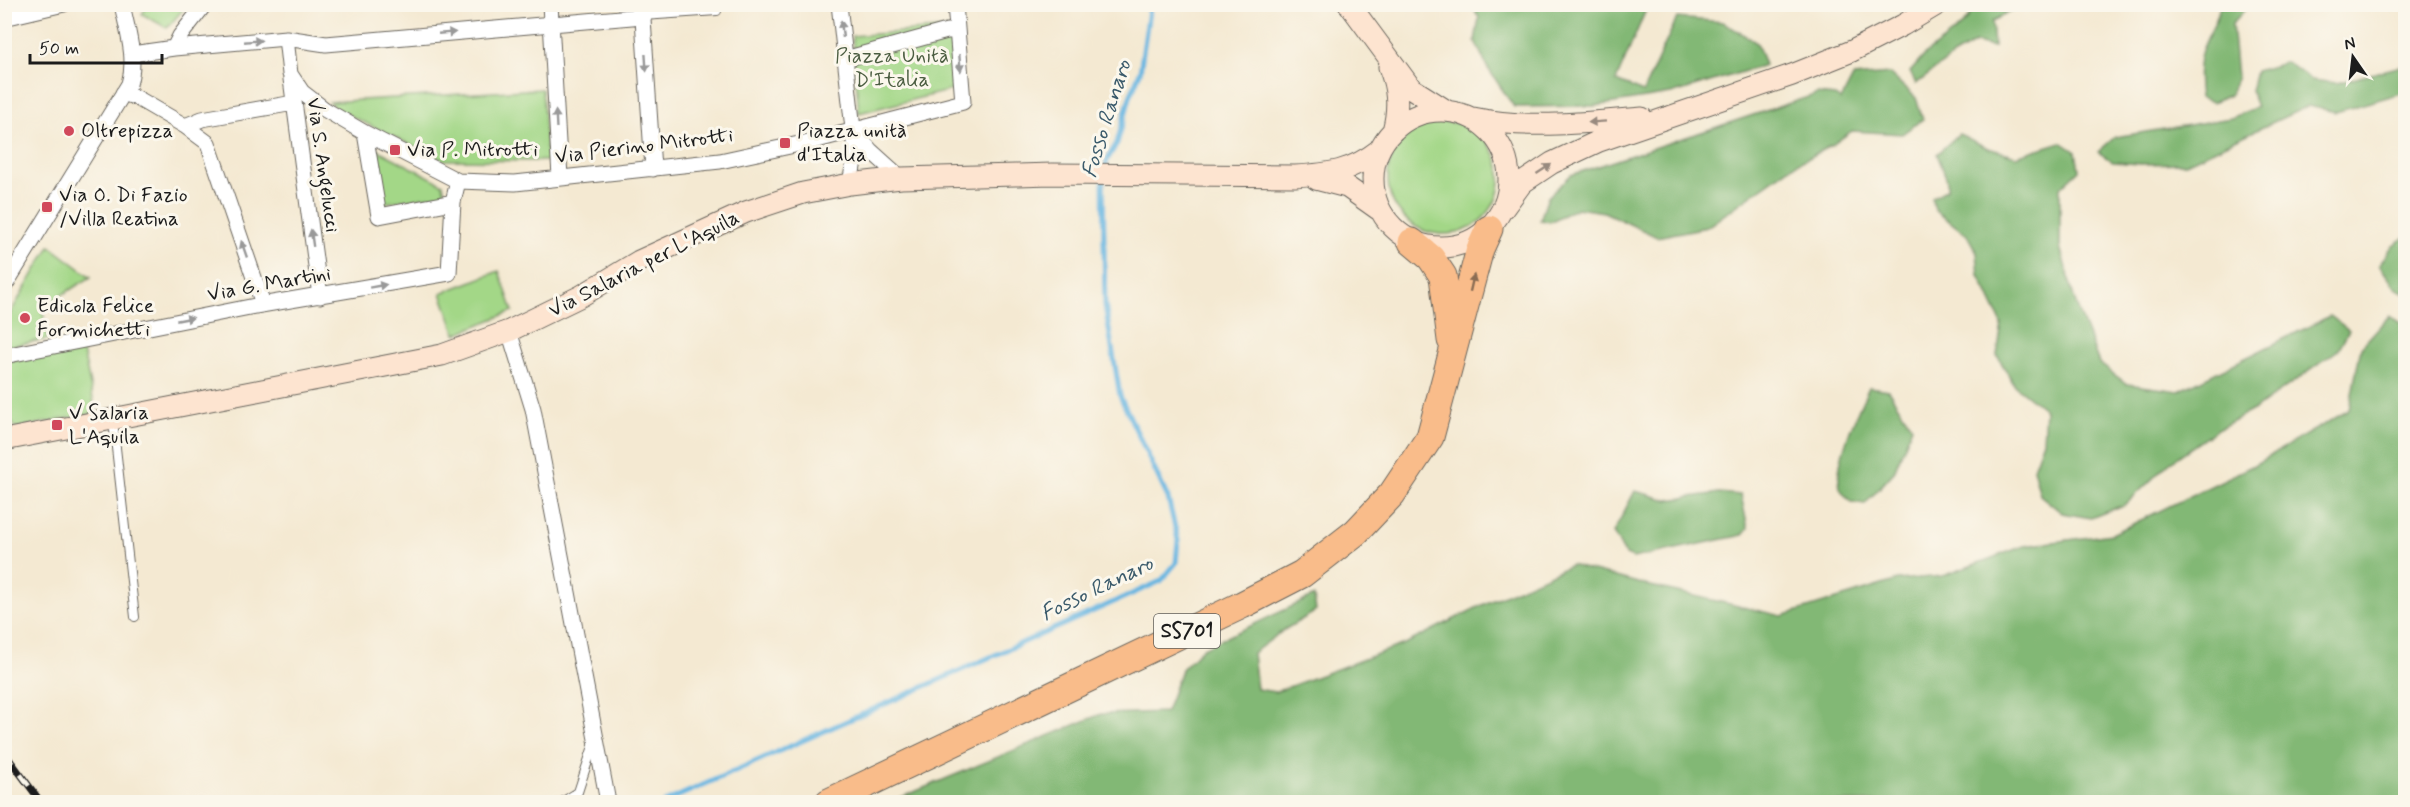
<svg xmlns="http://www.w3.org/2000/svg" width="2410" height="807" viewBox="0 0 2410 807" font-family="Mynerve,sans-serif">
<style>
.green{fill:#a3d787;stroke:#607a52;stroke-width:1.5}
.forest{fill:#82b874;stroke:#4f6a48;stroke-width:1.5}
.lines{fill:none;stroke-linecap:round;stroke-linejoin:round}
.stream{stroke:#67b6e1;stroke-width:5}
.lane-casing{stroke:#68645c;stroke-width:10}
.street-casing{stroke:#68645c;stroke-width:17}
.secondary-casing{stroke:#68645c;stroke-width:23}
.highway-casing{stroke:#68645c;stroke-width:29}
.lane{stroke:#fff;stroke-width:8}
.street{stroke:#fff;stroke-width:15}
.secondary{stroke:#fde4d0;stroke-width:21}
.highway{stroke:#f9bc8a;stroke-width:27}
.rail-casing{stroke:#1c1c1c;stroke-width:7}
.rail{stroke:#fbf7ec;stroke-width:4.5;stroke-dasharray:14;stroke-linecap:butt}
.oneway{fill:#999}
.oneway2{fill:#988a7f}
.oneway3{fill:#8a6c53}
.poi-dot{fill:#d1495b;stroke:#fbf7ec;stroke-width:2}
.labels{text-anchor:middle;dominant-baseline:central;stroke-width:6;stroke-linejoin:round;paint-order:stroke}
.shield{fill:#fbf7ec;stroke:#5f5e5a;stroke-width:1.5}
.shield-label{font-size:20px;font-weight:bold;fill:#1c1c1c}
.park-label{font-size:21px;fill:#4b5d41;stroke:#fbf7ec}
.poi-label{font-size:21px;fill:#1c1c1c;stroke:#fbf7ec;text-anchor:start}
.street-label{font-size:21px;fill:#1c1c1c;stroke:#fbf7ec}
.water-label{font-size:22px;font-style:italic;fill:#3a5a6b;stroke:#fbf7ec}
</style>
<rect width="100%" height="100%" fill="#fbf7ec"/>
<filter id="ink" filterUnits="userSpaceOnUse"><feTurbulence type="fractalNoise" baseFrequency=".0167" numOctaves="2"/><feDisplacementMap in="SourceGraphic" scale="12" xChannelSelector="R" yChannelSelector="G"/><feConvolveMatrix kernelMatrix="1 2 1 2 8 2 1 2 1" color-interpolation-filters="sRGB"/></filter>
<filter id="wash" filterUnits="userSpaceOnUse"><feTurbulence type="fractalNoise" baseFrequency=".008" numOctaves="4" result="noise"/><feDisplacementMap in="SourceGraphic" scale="24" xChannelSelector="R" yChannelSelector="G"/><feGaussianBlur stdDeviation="1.35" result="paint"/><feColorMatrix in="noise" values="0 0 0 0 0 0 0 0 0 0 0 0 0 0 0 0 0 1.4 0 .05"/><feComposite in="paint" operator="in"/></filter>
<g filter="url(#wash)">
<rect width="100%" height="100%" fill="#f4e9d2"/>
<path class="green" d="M148,5v-1l39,1 -20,23 -25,-14z
M950,28l6,61 -97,24 -7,-77z
M542,89l5,72 -105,-1 -106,-51 -7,-7z
M1388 178a56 56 0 1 1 112 0a56 56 0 1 1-112 0Z
M376,149l67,35 2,10 -61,9z
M50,246l41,31 -49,30 6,32 -43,8v-25z
M499,271l14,40 -57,23 -15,-41z
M82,347l14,66 -80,15 -11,-14 -1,-53z"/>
<path class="forest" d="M1976,4l49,1 -33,16 2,26 -19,-4 -21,12 -38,29 -6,-12c5,-5 10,-12 16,-18 20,-18 37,-22 50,-50z
M1472,5h176l-32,76 27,11 34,-74 46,4 34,21 8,22 -94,29 -76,12 -81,1 -27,-40 -12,-26 4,-23z
M2220,5h29l-17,19 5,53 -7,18 -18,7 -12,-4c-2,-15 -3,-39 4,-53 8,-18 12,-20 16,-40z
M2287,62l24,18 26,3 68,-18v27l-69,20 -28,-6 -122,57 -45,1 -28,-2 -15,-10 17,-15 116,-19 26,-11 -6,-16 5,-20z
M1890,74l26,24 7,21 -21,15 -50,-3 -20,14 -43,23 -82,59 -50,10 -53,-25 -27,-4 -27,14 -10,-2 8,-23 23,-22 246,-81 18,2 6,4 12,-23z
M1959,134l29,14 28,8 45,-14 15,10 3,18 -19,18v59l15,54 24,62 28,21 52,7 151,-75 19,14 -11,20 -81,58 -39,21 -49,34 -43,41 -35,14 -29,-5 -22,-18 -7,-27 10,-27 2,-31 -30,-24 -18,-31 5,-31 -23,-49 -2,-22 -10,-18 -32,-25 -3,-12 15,-9v-9l-10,-26z
M2405,237v57l-10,-7 -16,-22 14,-20z
M2389,316l17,10 -1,476h-1515l211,-88 65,-2 15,-42 22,-22 111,-52 2,15 -32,19 -31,23 4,36 18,3 132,-49 75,-38 89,-40 71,19 140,32 116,-36 45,-4 81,-30 88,-12 140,-68 97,-56 12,-63z
M1869,387l19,3 24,37 -18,45 -29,32 -14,-2c-4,-5 -10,-9 -11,-15 -7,-23 19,-79 29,-100z
M1635,491l33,9 51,-7 22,2 7,34 -5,6 -110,23 -7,-3 -13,-22z"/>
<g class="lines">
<path class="stream" d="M1105,169l2,-9 10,-17 13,-46 10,-25 10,-68
M665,802l496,-221 15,-18 2,-23 -10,-42 -48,-102 -15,-91 -2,-127"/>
</g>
</g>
<g filter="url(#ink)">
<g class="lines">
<defs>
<path id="lane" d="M643,16l74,-5
M113,421l22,196
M450,800l9,2
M562,802l16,-10 16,-49"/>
<path id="street" d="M550,4l10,173
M642,4l11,165
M839,4l14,125
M4,18l60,-14
M286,38l4,36 12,18 22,17 41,24 93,48 57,2 205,-22 93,-20 150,-39 -8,-98
M174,48l6,-12 25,-32
M132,54l42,-6 112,-10 40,6 317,-28
M845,59l102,-28h10
M291,79l29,217
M123,93l14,5 48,28 23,17 55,161
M185,126l17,-7 92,-16
M365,133l14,83 74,-14
M850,184l5,-29 -2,-26 17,21 31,28
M4,287l125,-203c8,-26 -2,-54 -7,-80
M509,331l24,78 75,393
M4,356l251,-50 194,-33 4,-71 5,-21"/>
<path id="secondary" d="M1349,4l62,84 36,23
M1389,67c9,22 10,41 4,64
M1373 179a68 68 0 1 1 136 0a68 68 0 1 1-136 0Z
M1473,118c56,12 113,4 169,0
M1316,179l31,8 31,22
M1503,209l19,-26 30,-20 47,-22 193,-66 60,-24 51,-26 35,-21
M4,440l438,-85 67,-24 72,-35 58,-35 107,-49 57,-19 47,-9 51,-6 151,-4 243,2c34,-2 56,-4 84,-26"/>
<path id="highway" d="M1412,242l19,16 12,18 8,64
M829,802l413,-197 60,-31 54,-42 36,-38 38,-57 50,-188 9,-20"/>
</defs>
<use href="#lane" class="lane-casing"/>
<use href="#street" class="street-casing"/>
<use href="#secondary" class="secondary-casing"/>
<use href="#highway" class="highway-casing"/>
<use href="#lane" class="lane"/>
<use href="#street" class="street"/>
<use href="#secondary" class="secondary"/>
<use href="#highway" class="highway"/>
<defs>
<path id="rail" d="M4,752l37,50"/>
</defs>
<use href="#rail" class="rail-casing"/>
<use href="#rail" class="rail"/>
</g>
<defs><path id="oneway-solid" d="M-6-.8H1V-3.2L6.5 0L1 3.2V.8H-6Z" transform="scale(1.5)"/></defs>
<g class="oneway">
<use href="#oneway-solid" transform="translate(842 29) rotate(-96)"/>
<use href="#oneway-solid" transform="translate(447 33) rotate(-5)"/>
<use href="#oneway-solid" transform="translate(253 41) rotate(-5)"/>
<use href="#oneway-solid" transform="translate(646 63) rotate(86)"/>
<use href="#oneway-solid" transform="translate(960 63) rotate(85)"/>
<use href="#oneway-solid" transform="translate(556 119) rotate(-93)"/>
<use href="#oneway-solid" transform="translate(312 238) rotate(-98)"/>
<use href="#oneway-solid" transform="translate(244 249) rotate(-109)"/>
<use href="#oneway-solid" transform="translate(378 286) rotate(-10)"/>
<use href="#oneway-solid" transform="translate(185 319) rotate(-11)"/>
</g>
<g class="oneway2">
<use href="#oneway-solid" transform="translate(1597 122) rotate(176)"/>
<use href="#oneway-solid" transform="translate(1544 169) rotate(-33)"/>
</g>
<use class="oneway3" href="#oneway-solid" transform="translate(1472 283) rotate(-77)"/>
</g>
<g class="poi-dot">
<circle cx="69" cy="131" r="6"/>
<rect x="779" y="137" width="12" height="12" rx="3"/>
<rect x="389" y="144" width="12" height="12" rx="3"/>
<rect x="41" y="201" width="12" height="12" rx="3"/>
<circle cx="25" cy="318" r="6"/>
<rect x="51" y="419" width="12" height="12" rx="3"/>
</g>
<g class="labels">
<rect class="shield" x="1154" y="614" width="66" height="34" rx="4.5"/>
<g class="shield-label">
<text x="1187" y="631">SS701</text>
</g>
<g class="park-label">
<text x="892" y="56">Piazza Unità<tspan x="892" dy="24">D'Italia</tspan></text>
</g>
<g class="poi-label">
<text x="81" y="131">Oltrepizza</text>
<text x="797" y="131">Piazza unità<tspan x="797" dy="24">d'Italia</tspan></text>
<text x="407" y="150">Via P. Mitrotti</text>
<text x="59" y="195">Via O. Di Fazio<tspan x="59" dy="24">/Villa Reatina</tspan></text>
<text x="37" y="306">Edicola Felice<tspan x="37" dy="24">Formichetti</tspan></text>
<text x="69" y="413">V Salaria<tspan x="69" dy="24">L'Aquila</tspan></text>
</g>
<g class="street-label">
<text transform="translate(644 146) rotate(-7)">Via Pierino Mitrotti</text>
<text transform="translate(323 165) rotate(82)">Via S. Angelucci</text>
<text transform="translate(644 264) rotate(-27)">Via Salaria per L'Aquila</text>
<text transform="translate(269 284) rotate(-10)">Via G. Martini</text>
</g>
<g class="water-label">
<text transform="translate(1107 119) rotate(-73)">Fosso Ranaro</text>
<text transform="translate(1097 589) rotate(-26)">Fosso Ranaro</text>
</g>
</g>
<rect width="2410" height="807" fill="none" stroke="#fbf7ec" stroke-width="24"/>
<g transform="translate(2353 57) rotate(346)" stroke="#fbf7ec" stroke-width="4.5" paint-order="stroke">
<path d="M0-4.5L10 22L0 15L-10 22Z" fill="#1c1c1c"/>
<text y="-9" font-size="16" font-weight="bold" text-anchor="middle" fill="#1c1c1c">N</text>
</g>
<path d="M30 54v9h132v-9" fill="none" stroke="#1c1c1c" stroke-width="3"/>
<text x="39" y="54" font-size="18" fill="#1c1c1c" stroke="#fbf7ec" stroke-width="4.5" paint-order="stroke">50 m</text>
</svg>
